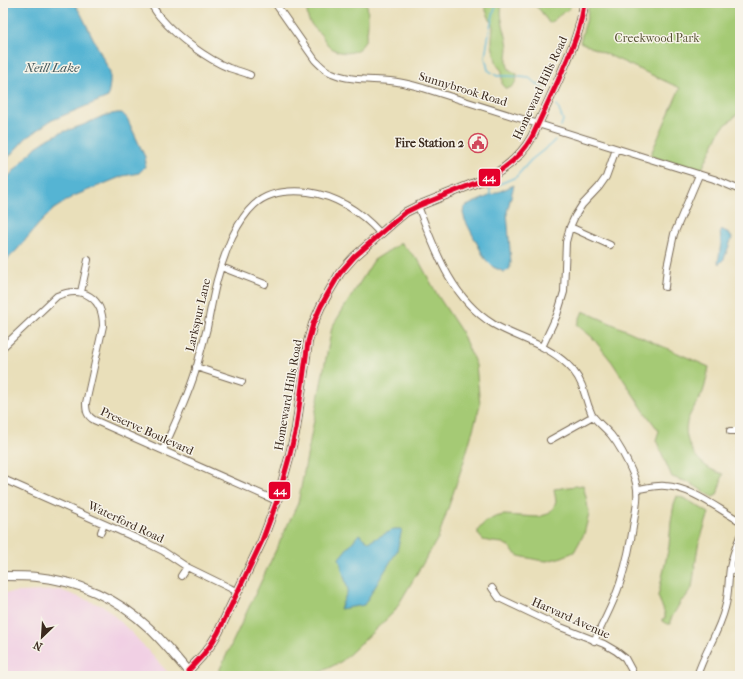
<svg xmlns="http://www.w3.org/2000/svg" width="743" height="679" viewBox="0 0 743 679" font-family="'IM FELL French Canon',serif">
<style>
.built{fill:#f1d0e4}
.green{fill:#a5ca74;stroke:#707a49}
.water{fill:#54b4d3;stroke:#486f78}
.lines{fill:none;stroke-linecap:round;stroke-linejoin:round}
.stream{stroke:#54b4d3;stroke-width:1.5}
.minor-casing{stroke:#786955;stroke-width:8}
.tertiary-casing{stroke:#786955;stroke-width:10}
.minor{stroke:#fff;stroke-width:6}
.tertiary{stroke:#fff;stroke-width:8}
.bus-1-casing{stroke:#f7f3e8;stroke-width:8}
.bus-1{stroke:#e4002b;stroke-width:5}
.labels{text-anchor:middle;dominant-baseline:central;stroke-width:3;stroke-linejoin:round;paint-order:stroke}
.park-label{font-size:12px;fill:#565234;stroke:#f7f3e8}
.street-label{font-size:12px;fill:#3b2a1e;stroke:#f7f3e8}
.poi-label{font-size:12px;font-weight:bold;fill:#3b2a1e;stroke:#f7f3e8;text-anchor:end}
.water-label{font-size:13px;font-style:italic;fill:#445a5d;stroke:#f7f3e8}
.line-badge{stroke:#f7f3e8;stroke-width:1.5}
.badge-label{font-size:11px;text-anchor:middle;font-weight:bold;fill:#fff}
</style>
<rect width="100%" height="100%" fill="#f7f3e8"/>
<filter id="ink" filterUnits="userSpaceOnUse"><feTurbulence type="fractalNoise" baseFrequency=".025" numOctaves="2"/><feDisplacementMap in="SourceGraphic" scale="8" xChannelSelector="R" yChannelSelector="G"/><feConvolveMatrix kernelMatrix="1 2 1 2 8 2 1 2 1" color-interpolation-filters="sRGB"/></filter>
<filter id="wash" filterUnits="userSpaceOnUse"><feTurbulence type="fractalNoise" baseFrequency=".012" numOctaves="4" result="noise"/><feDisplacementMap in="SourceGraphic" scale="16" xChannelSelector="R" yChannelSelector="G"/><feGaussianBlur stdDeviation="0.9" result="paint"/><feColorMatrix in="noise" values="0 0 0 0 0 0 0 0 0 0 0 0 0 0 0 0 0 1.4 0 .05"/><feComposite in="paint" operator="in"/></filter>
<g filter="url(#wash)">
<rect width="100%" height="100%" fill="#e9dfba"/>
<path class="built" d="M60,590l45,17 27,26 39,43h-168v-83z"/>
<path class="green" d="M306,3h61c1,12 2,23 -1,34 -4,18 -25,20 -37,9 -3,-3 -5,-7 -7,-10 -5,-6 -11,-10 -14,-18 -1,-4 -1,-10 -2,-15z
M486,3h17c-6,11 4,31 5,44 0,7 -3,15 1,22 2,2 6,4 8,5 0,7 -2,10 -7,14h-5l-3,-3v-14l-5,-6 -5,-20v-8l1,-10 -8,-19z
M532,3h40c-5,10 -5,6 -12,12 -5,3 -5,6 -11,8l-9,-13z
M589,3h151v109l-19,17 -20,42 -51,-15 30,-68 -100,-46 7,-24z
M401,243l18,18 19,35 23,35 15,34 4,40 -16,56 -26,77 -44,74 -52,49 -29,15h-90l-4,-5 79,-168 34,-176 42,-67z
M583,311l126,56c-2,8 -3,17 -6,25 -4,9 -11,17 -15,27 -6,17 4,37 18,47 5,4 11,6 17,8l-6,21 -4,2 -23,-14 -18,-6 -16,-37 3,-9 -15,-20 -32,-49 -20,-25 -15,-12z
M583,485l3,12 3,17 -5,20 -10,18 -12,5 -15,4 -9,-1 -19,-4 -5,-3 -4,-6 -7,-4 -10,-1 -10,-2 -5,-6v-4l6,-7 11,-6 9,-2 34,2 10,-3 5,-5 3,-8 -2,-12z
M677,496l9,3 23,14 -11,33 -6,42 -7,10 -4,3 -10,18v5h-4l-5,-3v-2l3,-1v-4l-7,-18 11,-50 2,-24 3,-18z"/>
<path class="water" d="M3,3h71l7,11 29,58v11l-2,14 -58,24 -24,17 -23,25z
M117,113h5l5,5 18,39 1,6 -2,5 -5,5 -16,3 -49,20 -20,13 -16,16 -22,26 -13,13v-84l5,-3 28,-30 12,-8 12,-6 23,-8 20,-9z
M514,185l-7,27 4,51 -2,7 -5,2 -11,-5 -8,-8 -20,-39 -2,-7 1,-6z
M721,229l8,4 3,5 -8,21 -5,5 -1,-1 3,-20 -1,-13z
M394,529h8l-5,22 -33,54 -24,4 8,-19 -9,-32 20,-24 10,8z"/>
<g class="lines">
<path class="stream" d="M498,3l-3,5 -5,19 -5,30 3,13 9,6h13l19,2 14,10
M557,105l6,15 -2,6
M490,196v-8l26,-11 15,-17 19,-15 5,-5"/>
</g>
</g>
<g filter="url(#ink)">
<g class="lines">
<defs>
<path id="minor" d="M150,3c4,5 7,11 11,15 16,19 46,41 68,50 7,2 14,4 21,7
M275,3l40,57c5,5 10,11 17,13 18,8 39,6 58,8 12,1 22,4 33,7l291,91 26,11
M418,206c17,44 33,92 75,118 24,14 53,20 74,40 9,8 15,19 18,31 2,7 4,13 7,20 5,7 13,13 19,20 9,11 16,25 22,39 7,16 4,30 1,47 -3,20 -7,40 -13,59 -6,21 -17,41 -27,61
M570,227l40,18
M221,267l44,17
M665,287l2,-20 7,-33 25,-59
M81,292l7,-32
M3,347l54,-51c26,-11 46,2 46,30l-17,77c0,8 1,13 8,17l183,81
M542,347l15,-32 7,-23 2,-50 4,-15 5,-11 7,-11 17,-18 7,-10 4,-11 6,-17
M196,367l46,15
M730,431h10
M550,440l43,-24
M163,450c12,-27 26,-55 34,-84 3,-13 7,-26 10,-38 3,-16 6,-32 10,-48 4,-15 9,-29 15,-43 6,-12 12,-23 22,-32 15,-14 35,-15 54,-13 28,4 53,20 72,41
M3,479l144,64 16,8 24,16 43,21 7,4
M638,489c9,-1 18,-4 27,-3 26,1 53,23 75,35
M101,532l3,-8
M730,569l10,2
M181,576l6,-9
M492,588l7,10 59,28 46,18 12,7 9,7 7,13 1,5
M697,676c7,-23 22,-44 28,-68 4,-13 3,-27 5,-40 2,-11 6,-22 10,-32"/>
<path id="tertiary" d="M3,576c11,0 23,0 34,1 42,4 81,22 112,51 16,15 29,32 43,48
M188,671l14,-15 8,-10 8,-13 44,-92 15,-40 12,-43 7,-29 12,-87 5,-18 8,-18 9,-16 10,-17 14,-16 40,-35 12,-10 12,-6 72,-29c18,-10 32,-22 42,-40 9,-19 17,-37 26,-56 11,-26 23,-50 26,-78"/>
</defs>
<use href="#minor" class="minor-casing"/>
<use href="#tertiary" class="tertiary-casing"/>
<use href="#minor" class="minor"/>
<use href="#tertiary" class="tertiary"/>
<defs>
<path id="bus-1" d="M188,671l14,-15 8,-10 8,-13 44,-92 15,-40 12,-43 7,-29 12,-87 5,-18 8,-18 9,-16 10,-17 14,-16 40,-35 12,-10 12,-6 72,-29c18,-10 32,-22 42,-40 9,-19 17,-37 26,-56 11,-26 23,-50 26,-78"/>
</defs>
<use href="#bus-1" class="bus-1-casing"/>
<use href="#bus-1" class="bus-1"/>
</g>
</g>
<defs>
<symbol id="civic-ring" viewBox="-11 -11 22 22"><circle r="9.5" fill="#f7f3e8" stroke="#d1495b" stroke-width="1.5"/><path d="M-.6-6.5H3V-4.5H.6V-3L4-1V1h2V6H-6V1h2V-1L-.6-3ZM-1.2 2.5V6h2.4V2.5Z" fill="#d1495b"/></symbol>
</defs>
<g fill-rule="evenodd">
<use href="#civic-ring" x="467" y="132" width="22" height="22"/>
</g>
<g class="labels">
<g class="park-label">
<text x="657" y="38">Creekwood Park</text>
</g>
<g class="street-label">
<text transform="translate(540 88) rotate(-65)">Homeward Hills Road</text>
<text transform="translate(463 89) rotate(17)">Sunnybrook Road</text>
<text transform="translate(198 315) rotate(-77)">Larkspur Lane</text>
<text transform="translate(288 395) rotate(-80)">Homeward Hills Road</text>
<text transform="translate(147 431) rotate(24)">Preserve Boulevard</text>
<text transform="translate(126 522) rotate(25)">Waterford Road</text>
<text transform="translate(571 618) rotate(24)">Harvard Avenue</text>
</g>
<g class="poi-label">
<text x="464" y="143">Fire Station 2</text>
</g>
<g class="water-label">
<text x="52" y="67">Neill Lake</text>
</g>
</g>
<g class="line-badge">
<rect x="478" y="168" width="23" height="19" rx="4" fill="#e4002b"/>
<rect x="268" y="481" width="23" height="19" rx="4" fill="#e4002b"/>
</g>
<g class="badge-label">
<text x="489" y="181">44</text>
<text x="280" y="494">44</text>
</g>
<rect width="743" height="679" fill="none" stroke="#f7f3e8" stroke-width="16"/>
<g transform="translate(42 637) rotate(205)" stroke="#f7f3e8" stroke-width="3" paint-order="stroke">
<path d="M0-3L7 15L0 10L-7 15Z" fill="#3b2a1e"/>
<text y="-6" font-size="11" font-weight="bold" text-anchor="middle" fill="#3b2a1e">N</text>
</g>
</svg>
